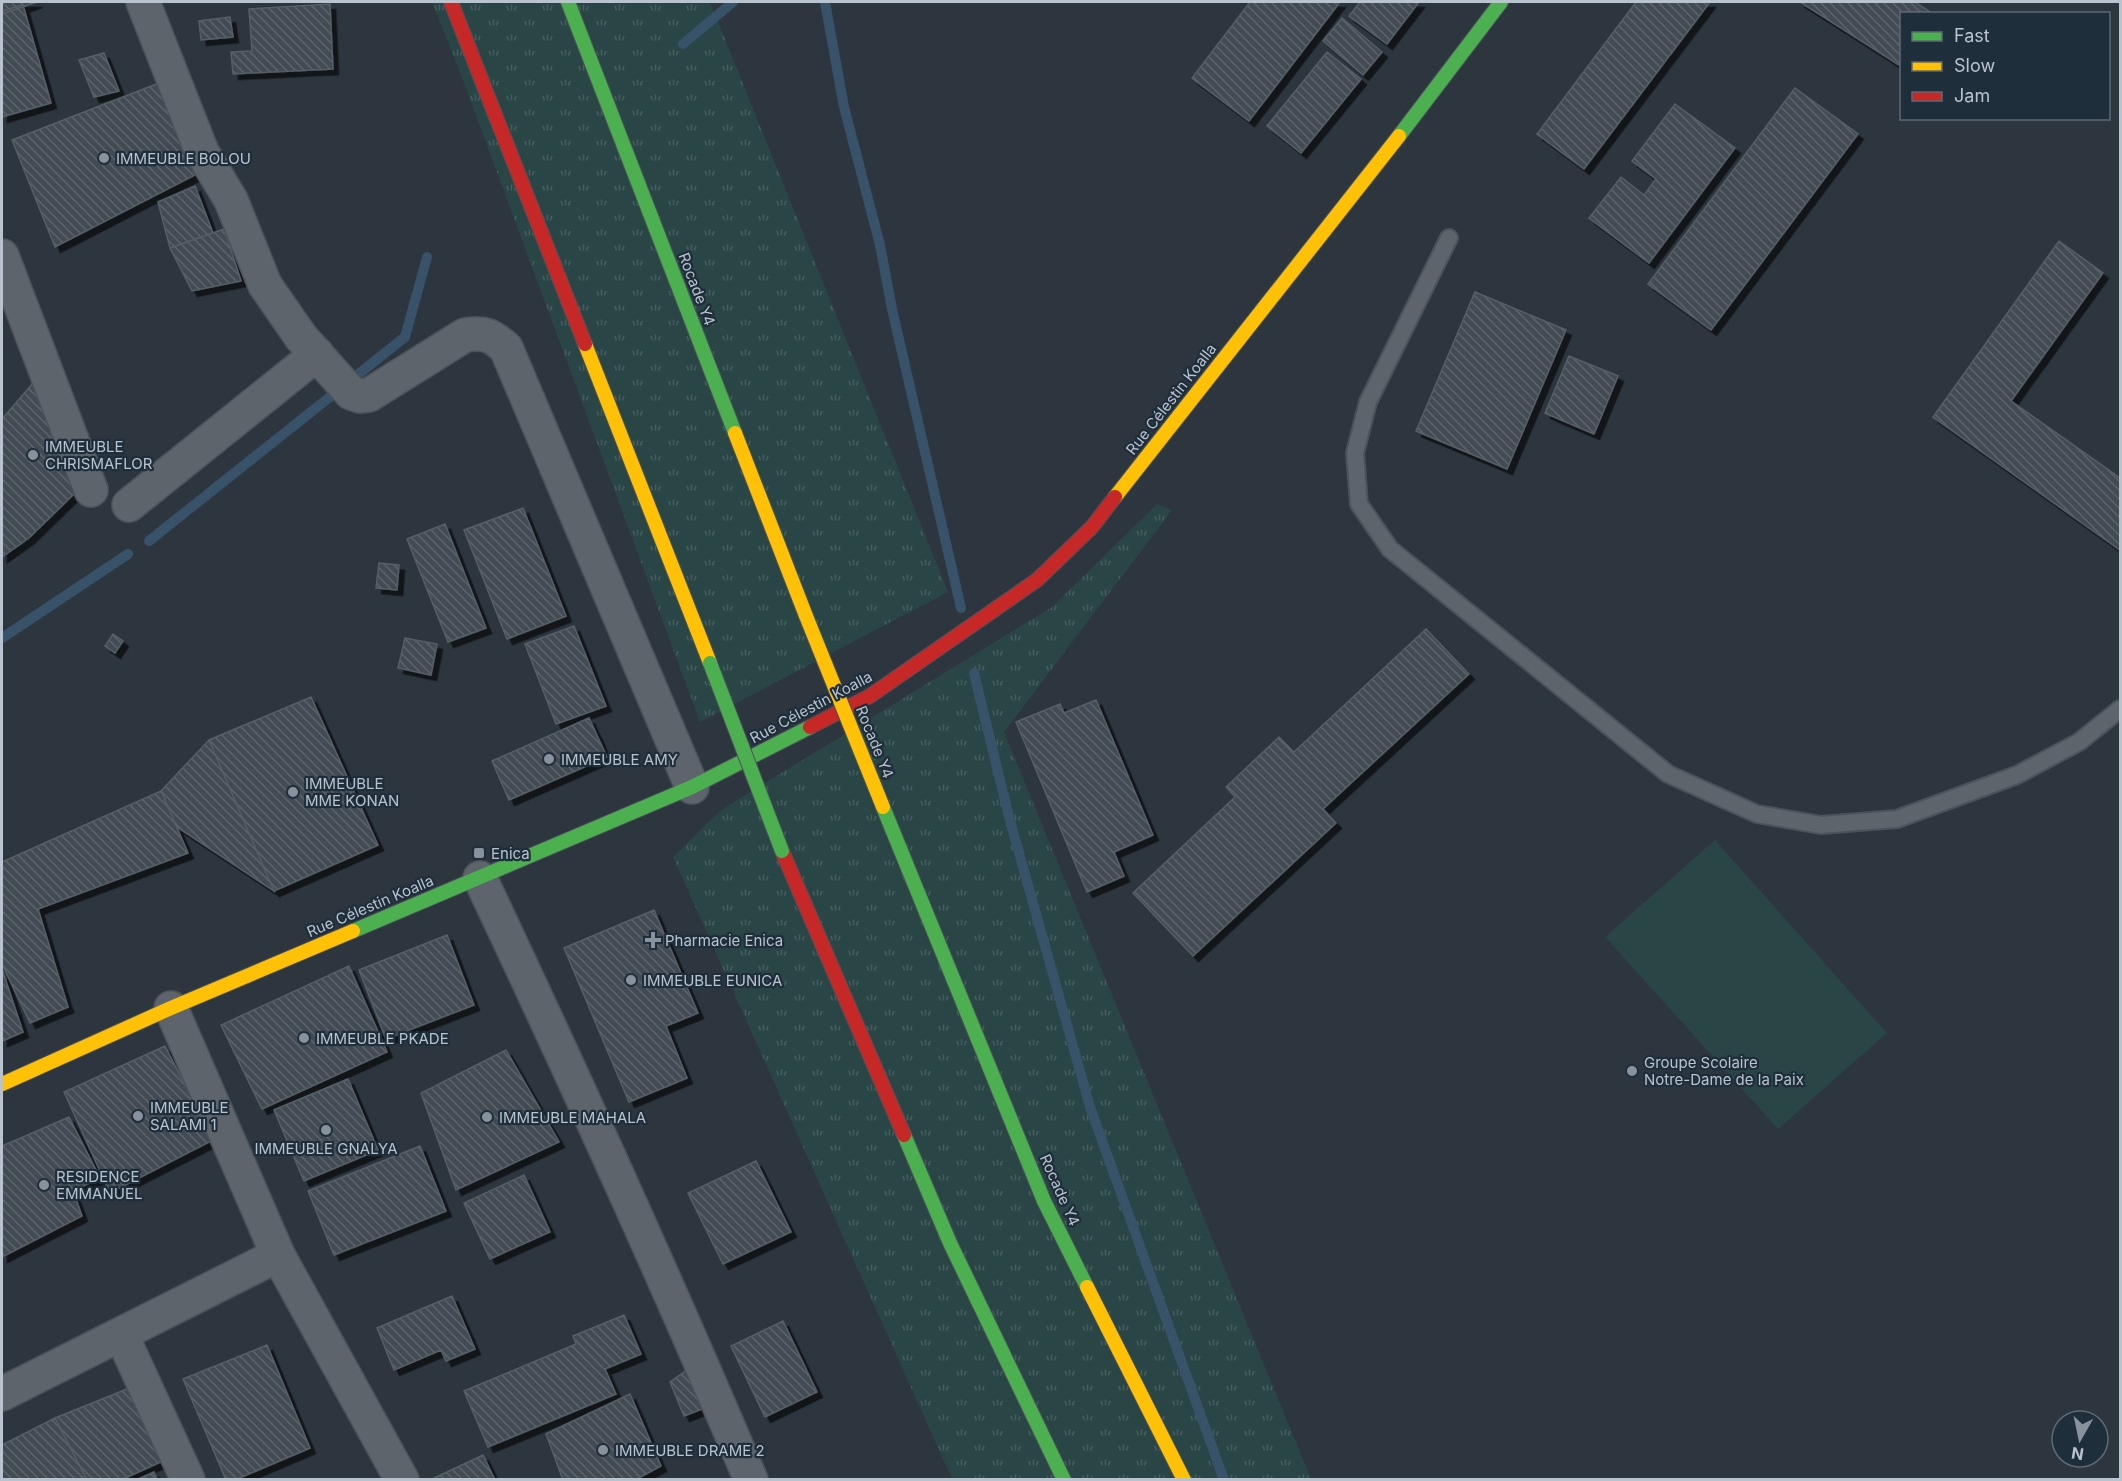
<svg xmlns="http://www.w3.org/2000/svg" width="2122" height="1481" viewBox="0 0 2122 1481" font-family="Inter,sans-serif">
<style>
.grass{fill:url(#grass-tufts)}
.garden{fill:#294546}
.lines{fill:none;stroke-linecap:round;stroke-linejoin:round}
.stream{stroke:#38526a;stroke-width:10}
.building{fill:url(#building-back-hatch);stroke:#565e66;stroke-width:1.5;filter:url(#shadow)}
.lane-casing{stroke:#4c5259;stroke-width:20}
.street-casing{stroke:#4c5259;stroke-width:36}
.fast-casing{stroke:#4c5259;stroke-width:16}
.slow-casing{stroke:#4c5259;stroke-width:16}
.jam-casing{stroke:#4c5259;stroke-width:16}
.lane{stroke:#5e646c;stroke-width:16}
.street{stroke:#5e646c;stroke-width:33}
.fast{stroke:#4caf50;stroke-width:14}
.slow{stroke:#ffc107;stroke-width:14}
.jam{stroke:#c62828;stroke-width:14}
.fast-bridge-casing{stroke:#4a525a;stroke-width:16;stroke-linecap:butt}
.slow-bridge-casing{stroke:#4a525a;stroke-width:16;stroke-linecap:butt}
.fast-bridge{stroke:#4caf50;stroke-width:14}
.slow-bridge{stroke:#ffc107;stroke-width:14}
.poi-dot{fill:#88929d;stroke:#1f2e3b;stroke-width:2}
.labels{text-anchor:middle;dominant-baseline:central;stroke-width:4.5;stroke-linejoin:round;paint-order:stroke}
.poi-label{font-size:15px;fill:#b9c3cf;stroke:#1f2e3b;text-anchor:start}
.street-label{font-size:15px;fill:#b9c3cf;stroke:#1f2e3b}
</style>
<defs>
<pattern id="grass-tufts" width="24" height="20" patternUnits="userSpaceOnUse" patternTransform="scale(1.5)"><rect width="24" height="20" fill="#294546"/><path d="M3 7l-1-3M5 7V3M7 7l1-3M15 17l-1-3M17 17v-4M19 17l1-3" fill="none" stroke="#465e60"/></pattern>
<pattern id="building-back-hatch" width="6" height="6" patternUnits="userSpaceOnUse" patternTransform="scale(1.5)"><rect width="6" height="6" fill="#434b52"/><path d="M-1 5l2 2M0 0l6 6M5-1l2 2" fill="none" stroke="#5c636a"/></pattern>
<filter id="shadow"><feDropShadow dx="5.5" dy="5.5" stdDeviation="0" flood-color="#0009"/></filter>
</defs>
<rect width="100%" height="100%" fill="#2d363f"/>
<path class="grass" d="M432,2h278l238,590 -248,130 -240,-650z
M1157,504l15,6 -168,222 307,747h-359l-279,-622 48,-47 331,-203z"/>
<path class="garden" d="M1715,840l172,193 -109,96 -173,-192z"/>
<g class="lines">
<path class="stream" d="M825,2l19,105 36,138 12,64 69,299
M683,44l50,-42
M356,376l49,-39 22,-80
M149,541l187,-149
M2,638l126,-84
M974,673l35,144 81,290 134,373"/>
</g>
<path class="building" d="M2,2h35l-35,12z
M1250,2h90l-91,119 -57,-43z
M1360,2h59l-32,42 -38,-28z
M1636,2h74l-126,167 -47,-35z
M1800,2h115l18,12h-31v53z
M330,4l3,65 -100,5 -2,-22 21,-1 -3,-42z
M23,5l28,98 -49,14v-106z
M230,17l3,20 -32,3 -2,-19z
M1342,18l40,34 -19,23 -40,-34z
M1327,52l34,27 -60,74 -34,-27z
M104,53l15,38 -25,6 -15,-37z
M159,83l36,92 -140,72 -43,-107z
M1795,88l63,46 -147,196 -63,-46z
M1675,104l60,44 -86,115 -60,-45 32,-41 23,18 12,-16 -24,-18z
M195,186l18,47 -43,15 -12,-46z
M224,229l17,52 -49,10 -22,-43z
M2059,241l44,32 -92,128 109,77v72l-187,-133z
M1475,292l91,38 -59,139 -91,-38z
M1569,356l49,20 -24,58 -49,-21z
M34,382l44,108 -49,48 -27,19v-138z
M523,508l43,108 -59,23 -43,-109z
M445,524l41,104 -38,14 -41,-103z
M379,563l20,2 -2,25 -21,-2z
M574,626l32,80 -50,18 -31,-80z
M1426,629l43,45 -146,135 13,14 -143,133 -60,-63 102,-96 -9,-10 53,-50 15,15z
M113,634l10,7 -8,12 -10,-7z
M405,638l32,6 -6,31 -33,-7z
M311,697l67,148 -104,46 -65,-151z
M1096,700l57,135 -39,17 10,24 -37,16 -71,-170 44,-18 4,9z
M589,718l18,39 -98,43 -17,-39z
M209,740l65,151 -97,-64 -16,-36z
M161,791l27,62 -150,56 30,98 -38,16 -28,-59v-102z
M654,910l44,103 -32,13 21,52 -58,24 -65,-154z
M447,935l27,70 -88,34 -27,-69z
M349,966l38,86 -125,57 -41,-84z
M2,969l21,63 -21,9z
M165,1046l48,94 -103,53 -46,-101z
M506,1050l53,92 -103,48 -35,-97z
M348,1079l30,71 -74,31 -30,-71z
M69,1117l31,61 -27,13 9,25 -80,41v-111z
M420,1146l26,65 -112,44 -26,-64z
M756,1161l35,71 -68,32 -35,-71z
M524,1175l26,57 -60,27 -26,-56z
M452,1296l23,53 -29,12 -5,-11 -47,20 -17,-42z
M624,1315l17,39 -36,15 11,25 -128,53 -24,-56 112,-47 -3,-8z
M783,1321l34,71 -52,25 -34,-71z
M267,1345l43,103 -75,32h-9l-43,-101z
M687,1370l15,39 -18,7 -14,-34z
M137,1385l28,75 -44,20h-34l-32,-62z
M630,1394l31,72 -26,14h-72l-17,-46z
M55,1418l32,62h-85v-35z
M483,1455l12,25h-65z
M154,1472l3,8h-21z"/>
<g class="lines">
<defs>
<path id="lane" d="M1449,238l-81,164 -13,51 4,51 31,45 278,225 89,40 64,11 76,-6 120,-44 62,-33 41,-33"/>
<path id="street" d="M143,2l59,150 29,48 34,85 36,52 50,56 9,3 9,-1 96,-60c20,-3 26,0 41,13l186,439
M2,256l89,234
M129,505l188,-151
M480,878c94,199 185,399 271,602
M171,1008l107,247 124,225
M121,1334l67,146
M2,1394l276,-139"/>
<path id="fast" d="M568,2l167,431
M1399,136l102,-134
M883,807l161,394 43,86
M353,931l339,-144 118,-60
M904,1135l46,108 114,237"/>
<path id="slow" d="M585,344l125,319
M735,433l71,183
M1115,497l284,-361
M2,1084l169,-76 182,-77
M1087,1287l97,193"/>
<path id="jam" d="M451,2l134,342
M810,727l60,-31 167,-116 55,-53 23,-30
M782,851l122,284"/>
</defs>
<use href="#lane" class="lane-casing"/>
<use href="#street" class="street-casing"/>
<use href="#fast" class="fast-casing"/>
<use href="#slow" class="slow-casing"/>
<use href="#jam" class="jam-casing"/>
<use href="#lane" class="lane"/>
<use href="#street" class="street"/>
<use href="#fast" class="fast"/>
<use href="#slow" class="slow"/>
<use href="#jam" class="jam"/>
<defs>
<path id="fast-bridge" d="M710,663l72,188"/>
<path id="slow-bridge" d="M806,616l77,191"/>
</defs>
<use href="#fast-bridge" class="fast-bridge-casing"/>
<use href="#slow-bridge" class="slow-bridge-casing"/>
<use href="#fast-bridge" class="fast-bridge"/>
<use href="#slow-bridge" class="slow-bridge"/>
</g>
<g class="poi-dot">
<circle cx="104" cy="158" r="6"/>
<circle cx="33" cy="455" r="6"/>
<circle cx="549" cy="759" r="6"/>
<circle cx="293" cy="792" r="6"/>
<rect x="473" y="847" width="12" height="12" rx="3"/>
<path d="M650 931h6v6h6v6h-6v6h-6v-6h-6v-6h6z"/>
<circle cx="631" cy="980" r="6"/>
<circle cx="304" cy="1038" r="6"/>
<circle cx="1632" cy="1071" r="6"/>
<circle cx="138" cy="1116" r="6"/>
<circle cx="487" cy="1117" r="6"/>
<circle cx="326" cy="1130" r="6"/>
<circle cx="44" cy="1185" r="6"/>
<circle cx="603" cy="1450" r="6"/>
</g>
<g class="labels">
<g class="poi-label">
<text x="116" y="158">IMMEUBLE BOLOU</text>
<text x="45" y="446">IMMEUBLE<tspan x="45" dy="17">CHRISMAFLOR</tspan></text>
<text x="561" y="759">IMMEUBLE AMY</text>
<text x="305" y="783">IMMEUBLE<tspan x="305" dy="17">MME KONAN</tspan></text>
<text x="491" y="853">Enica</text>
<text x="665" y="940">Pharmacie Enica</text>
<text x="643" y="980">IMMEUBLE EUNICA</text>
<text x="316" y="1038">IMMEUBLE PKADE</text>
<text x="1644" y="1062">Groupe Scolaire<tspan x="1644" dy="17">Notre-Dame de la Paix</tspan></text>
<text x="150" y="1107">IMMEUBLE<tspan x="150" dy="17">SALAMI 1</tspan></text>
<text x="499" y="1117">IMMEUBLE MAHALA</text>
<text x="326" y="1148" text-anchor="middle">IMMEUBLE GNALYA</text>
<text x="56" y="1176">RESIDENCE<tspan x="56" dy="17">EMMANUEL</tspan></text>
<text x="615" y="1450">IMMEUBLE DRAME 2</text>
</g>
<g class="street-label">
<text transform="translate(697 289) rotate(69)">Rocade Y4</text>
<text transform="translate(1171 399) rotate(-52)">Rue Célestin Koalla</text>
<text transform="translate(811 707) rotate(-28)">Rue Célestin Koalla</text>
<text transform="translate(875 742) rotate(68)">Rocade Y4</text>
<text transform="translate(370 906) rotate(-23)">Rue Célestin Koalla</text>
<text transform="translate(1060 1190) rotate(66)">Rocade Y4</text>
</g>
</g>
<rect width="2122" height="1481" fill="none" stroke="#b9c3cf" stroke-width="6"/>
<rect x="1900" y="12" width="210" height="108" fill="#1f2e3b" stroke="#5d6a76" stroke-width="1.5"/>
<rect x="1912" y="32" width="30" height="9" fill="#4caf50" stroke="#5d6a76" stroke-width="1.5"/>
<text x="1954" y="42" font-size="18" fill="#b9c3cf">Fast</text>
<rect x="1912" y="62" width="30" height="9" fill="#ffc107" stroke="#5d6a76" stroke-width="1.5"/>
<text x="1954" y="72" font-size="18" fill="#b9c3cf">Slow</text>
<rect x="1912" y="92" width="30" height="9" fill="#c62828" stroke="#5d6a76" stroke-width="1.5"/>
<text x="1954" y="102" font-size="18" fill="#b9c3cf">Jam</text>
<g transform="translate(2080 1439) rotate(189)"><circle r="28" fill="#1f2e3b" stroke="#5d6a76" stroke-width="1.5"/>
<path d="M0-4.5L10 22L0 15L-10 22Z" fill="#88929d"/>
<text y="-9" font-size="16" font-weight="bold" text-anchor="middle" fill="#b9c3cf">N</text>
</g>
</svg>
